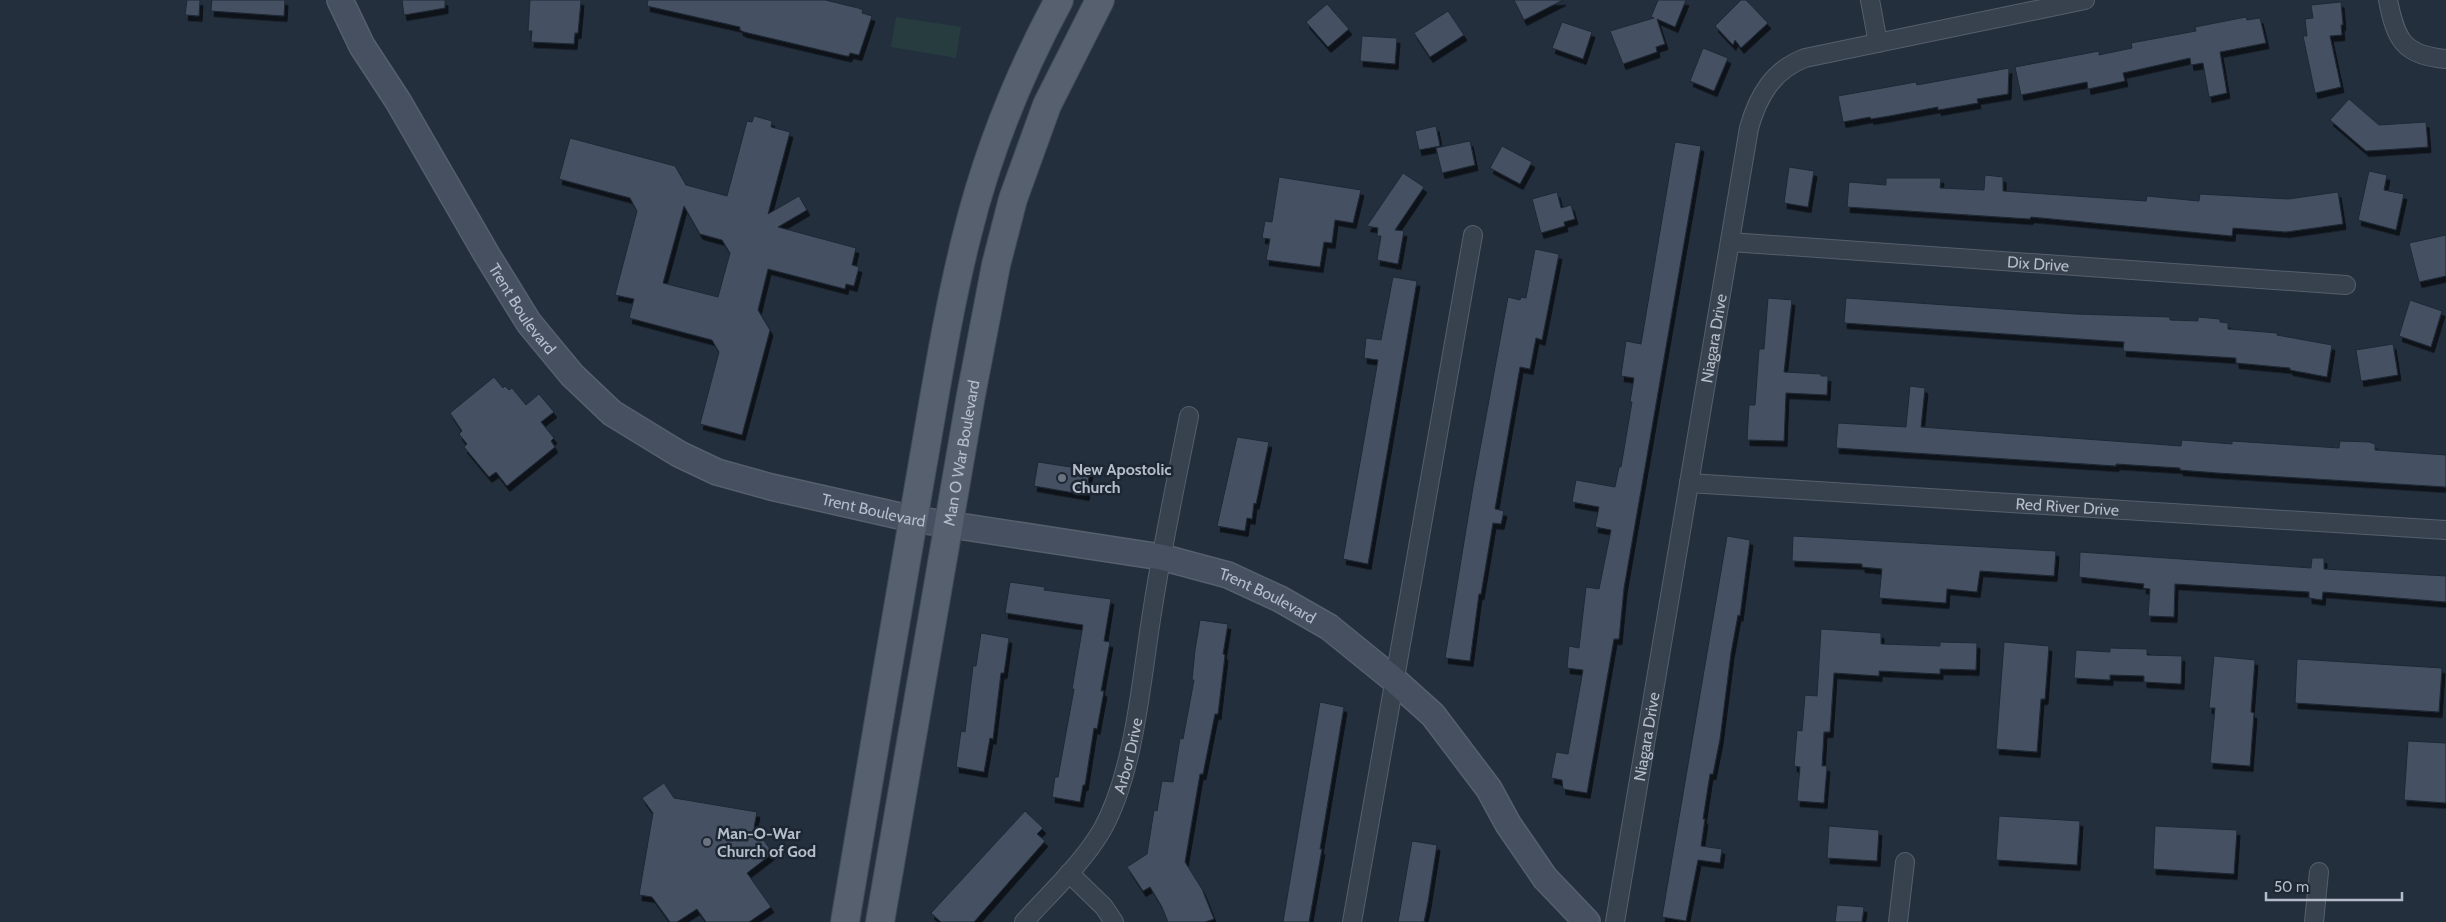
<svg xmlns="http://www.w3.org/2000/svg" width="2446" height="922" viewBox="0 0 2446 922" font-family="Cabin,sans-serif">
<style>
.green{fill:#263c3f}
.building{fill:#455162;stroke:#1f2835;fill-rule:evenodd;filter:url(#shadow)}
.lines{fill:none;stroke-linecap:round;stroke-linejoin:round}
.street-casing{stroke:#565f6c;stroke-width:20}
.secondary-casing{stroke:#565f6c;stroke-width:28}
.primary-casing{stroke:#414a57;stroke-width:30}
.street{stroke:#38414e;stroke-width:18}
.secondary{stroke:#465061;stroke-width:25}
.primary{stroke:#56606e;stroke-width:28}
.worship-dot{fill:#6b7280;stroke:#1d2633;stroke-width:2}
.labels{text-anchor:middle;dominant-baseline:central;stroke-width:5;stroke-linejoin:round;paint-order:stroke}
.street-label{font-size:16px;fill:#b4bcc9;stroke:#1d2633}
.poi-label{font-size:16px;font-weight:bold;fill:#b4bcc9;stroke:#1d2633;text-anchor:start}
</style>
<defs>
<filter id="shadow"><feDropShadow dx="3" dy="5.5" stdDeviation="0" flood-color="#0009"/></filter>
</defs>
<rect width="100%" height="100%" fill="#242f3e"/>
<path class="green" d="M896,17l65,10 -5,31 -65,-11z"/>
<path class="building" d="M187,0h13l-1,16 -14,-1z
M212,0h73l-1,16 -73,-5z
M402,0h43v8l-41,7z
M530,0h51l-3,33h-3l-1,11 -43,-2 1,-11h-4z
M648,0h177l33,8 5,2 -1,3 10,3 -13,39 -9,-2 -1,3h-3l-102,-24 -4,-2v-3l-93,-21z
M1514,0h49l-39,20z
M1658,0h28l-11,27 -18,-8 8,25 -9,3 1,5 -34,12 -13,-33 44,-13 -3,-1z
M1741,0h5l22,23 -27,25 -6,-8 -2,5 -18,-19z
M2341,2l2,23h-2l1,10 -12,1 11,51 -26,6 -12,-57h4l-2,-17 8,-1 -2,-13z
M1327,4l22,25 -21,18 -22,-25z
M1448,11l16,24 -34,22 -16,-24z
M2246,17l1,3 13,-2 6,25 -46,9 7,41 -18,4 -6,-34 -12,2 -1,-7 -67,15 2,8 -37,8 -1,-7 -66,13 -6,-28 84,-16v4l33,-7 -1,-5 65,-12 -1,-4z
M1562,22l30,10 -9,27 -31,-11z
M1362,36l35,2 -2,26 -35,-3z
M1703,48l25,10 -14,33 -24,-10z
M2009,68l-1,26 -31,5 1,4 -40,7v-3l-49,9 -18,3 -1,-2 -27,5 -5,-26 78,-14 1,3z
M2349,99l30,26 47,-3 2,25 -62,4 -36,-31z
M754,116l18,5 -1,6 19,5 -22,82 31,-18 8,14 -29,17 78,21 -4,17 7,2 -5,19 -8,-2 -1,5 -77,-20 -10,41 12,20 -28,105 -42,-11 19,-72 -7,-12 -83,-22 5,-19 -19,-4 22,-84 -7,-13 -71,-19 11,-41 105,28 11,19 41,11 20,-75 5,1zM684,206l16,28 22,6 8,13 -12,44 -55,-14z
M1436,126l4,20 -21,4 -4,-19z
M1470,141l5,24 -33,8 -6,-25z
M1675,142l26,4 -77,442 -5,51h-5l-27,154 -24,-4 -1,-9 -11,-2 5,-26 12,2 15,-84 -16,-2 2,-22 10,2 7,-61 13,2 12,-59 -16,-3 4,-20 -27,-5 4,-22 39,7 4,-20h2l11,-65h-2l4,-24 -13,-2 5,-35 15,3z
M1502,146l30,16 -12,22 -30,-16z
M1789,167l25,4 -6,36 -24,-4z
M2369,171l18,4 -3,15 20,4 -8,36 -38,-10z
M1403,173l21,14 -29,43 9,1 -6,33 -21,-4 4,-24h-4l1,-8 -11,-2z
M1985,175l18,2v14l143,10 1,-5 52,5 1,-7 88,5 50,-7 5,32 -57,8 -53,-4 -1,8 -201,-19 -1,2 -183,-12 2,-25 37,3v-7h55l-1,10 44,2z
M1279,177l82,13 -8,33 -18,-3 -3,23 -8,-1 -4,25 -54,-7 4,-21 -8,-1 3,-17 7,1z
M1557,192l4,16 10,-3 4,14 -11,3 1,4 -24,7 -9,-34z
M2446,235v41l-27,6 -10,-39z
M1535,249l24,5 -17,86 -6,-2 -6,31 -10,-2 -25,142 9,2 -3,13 -8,-1 -12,71h-2l-9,67 -25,-3 28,-171 35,-190 12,3 1,-3 5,1z
M1393,277l24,4 -49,283 -25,-5 35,-199 -14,-2 2,-20 15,2z
M1768,298l24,2 -8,72 37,2v2h7l-1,19 -41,-2 -2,48 -37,-1 2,-35h6l4,-56h5z
M1846,298l229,16 95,3v3l28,1v-4l22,2v3l8,1v6l49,4v2l55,10 -5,32 -37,-7v-2l-54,-5v-5l-113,-7 1,-9 -280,-19z
M2410,300l32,11 -11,36 -32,-11z
M2393,344l5,31 -37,6 -5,-31z
M494,377l9,11 2,-2 4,4 3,-2 14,17 13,-11 15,18 -13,10 13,16 -3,3 4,6 -48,39 -11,-14 -7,5 -25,-30 3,-3 -8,-10 3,-3 -12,-18z
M1910,386l15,2 -4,39 260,19 1,-6 50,4v-3l107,7 1,-7 29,1 6,2v6l71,5v32l-228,-14 -38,-3v-2l-64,-4v2l-280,-18 2,-25 68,4z
M1237,437l32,5 -13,62 -2,-1 -2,16 -5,-1 -2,13 -28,-5z
M1038,462l52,8 -4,25 -52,-9z
M1727,536l23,4 -10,76 -2,-1 -7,38 -11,86 -7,35h-3l-7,45h2l-4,27 21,3 -2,14 -22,-3 -12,61 -24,-4z
M1793,536l263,15 -2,25 -74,-5 -3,21 -30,-3 -1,14 -67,-5 3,-29 -20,-2v-3l-70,-3z
M2080,552l231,16 1,-10h12v11l122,7v26l-123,-10 -1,8 -13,-2v-6l-134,-8 -1,33 -26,-1 2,-27 -7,-1 1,-4 -65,-7z
M1010,582l35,5 -1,3 67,9 -7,42 6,1 -9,49h3l-7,38 -3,-1 -9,57h-2l-3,17 -28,-5 3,-20h3l16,-88h-2l11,-64 -78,-12z
M1200,620l28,4 -5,30 2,1 -7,59h-3l-12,60h-3l-15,88 17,27 12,30 -9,3h-37l-6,-15 -12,-20 -7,4 -16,-24 20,-13 7,-44 3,1 5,-30 11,1 7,-44 3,1 11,-59h-2l3,-30z
M1821,629l60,4v11l59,2v-4l37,1 -1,27 -36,-1v5l-61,-3v5l-45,-3 -4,59h-6l-2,34h5l-3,37 -27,-2 3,-34 -6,-1 3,-36 5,1 3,-36 12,1z
M981,633l28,5 -5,35h-3l-8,66 -3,-1 -6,34 -28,-5 5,-36 4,1 8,-66h3z
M2004,642l45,4 -4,53h-4l-4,53 -41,-3z
M2110,648l37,1v6l35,1 -1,28 -37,-2v-6l-34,-1v5l-36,-2 2,-28 34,2z
M2214,656l41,4 -4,52 3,1 -4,53 -40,-3 5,-55h-6z
M2297,659l145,9 -3,44 -144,-9z
M1320,702l24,5 -24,142h2l-13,73h-26z
M2408,741l38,2v60l-42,-3z
M664,783l10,15 83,14 -3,15 19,26 -26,20 24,34 -22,15h-43l-9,-13 -20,13h-7l-18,-25 -13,-2 14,-82 -11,-15z
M1025,811l18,17 -6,6 8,7 -71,81h-33l-10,-9z
M1999,816l81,5 -3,44 -81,-5z
M1829,826l50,4 -2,31 -50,-3z
M2155,826l82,4 -3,44 -81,-5z
M1412,841l25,4 -9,57 -4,20h-26z
M1837,905l27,2 -2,15h-27z"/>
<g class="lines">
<defs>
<g id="street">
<path d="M1870,0l8,43"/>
<path d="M2388,0c8,40 15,55 58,59"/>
<path id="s1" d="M1730,242l616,43"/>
<path id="s2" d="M1689,483l757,47"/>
<path d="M1069,873l35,34 10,15"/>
<path id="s3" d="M1024,922c26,-29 58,-58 78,-92 33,-59 39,-150 50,-217 10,-66 24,-131 37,-197"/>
<path d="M1352,922l121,-687"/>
<path id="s4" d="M1615,922l134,-794c9,-32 24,-58 56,-70l280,-58"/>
<path d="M1898,922l7,-60"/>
<path d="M2314,922l5,-50"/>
</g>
<g id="secondary">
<path id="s5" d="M340,0l22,46 36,55 89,154 42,68 43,52 40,38 67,41 38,18 54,15 142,32 248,38 67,18 52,24 49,28 64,52 40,36 56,74 19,35 37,54 42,44"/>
</g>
<g id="primary">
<path d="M845,922c25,-149 50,-299 76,-448 14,-79 26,-160 46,-239 20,-81 52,-161 92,-235"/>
<path id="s6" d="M880,922l91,-527 25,-130 17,-66 34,-94 53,-105"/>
</g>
</defs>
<use href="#street" class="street-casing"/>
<use href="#secondary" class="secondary-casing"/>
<use href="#primary" class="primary-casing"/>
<use href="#street" class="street"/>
<use href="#secondary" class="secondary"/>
<use href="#primary" class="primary"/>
</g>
<g class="worship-dot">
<circle cx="1062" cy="478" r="5"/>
<circle cx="707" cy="842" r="5"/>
</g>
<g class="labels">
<g class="street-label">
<text stroke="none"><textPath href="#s1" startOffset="309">Dix Drive</textPath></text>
<text stroke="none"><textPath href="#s5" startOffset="359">Trent Boulevard</textPath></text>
<text stroke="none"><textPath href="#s4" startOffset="592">Niagara Drive</textPath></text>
<text stroke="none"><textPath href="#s6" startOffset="476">Man O War Boulevard</textPath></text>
<text stroke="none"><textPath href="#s2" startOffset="379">Red River Drive</textPath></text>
<text stroke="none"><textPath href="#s5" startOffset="779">Trent Boulevard</textPath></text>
<text stroke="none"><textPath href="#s5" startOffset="1184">Trent Boulevard</textPath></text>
<text stroke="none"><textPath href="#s4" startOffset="188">Niagara Drive</textPath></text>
<text stroke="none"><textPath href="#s3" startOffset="200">Arbor Drive</textPath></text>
</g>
<g class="poi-label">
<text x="1072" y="469">New Apostolic<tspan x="1072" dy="18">Church</tspan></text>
<text x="717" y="833">Man-O-War<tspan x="717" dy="18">Church of God</tspan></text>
</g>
</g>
<path d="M2266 892v8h136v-8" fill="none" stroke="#b4bcc9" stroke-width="2.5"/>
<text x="2274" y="892" font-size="15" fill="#b4bcc9" stroke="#1d2633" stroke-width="4" paint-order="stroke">50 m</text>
</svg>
